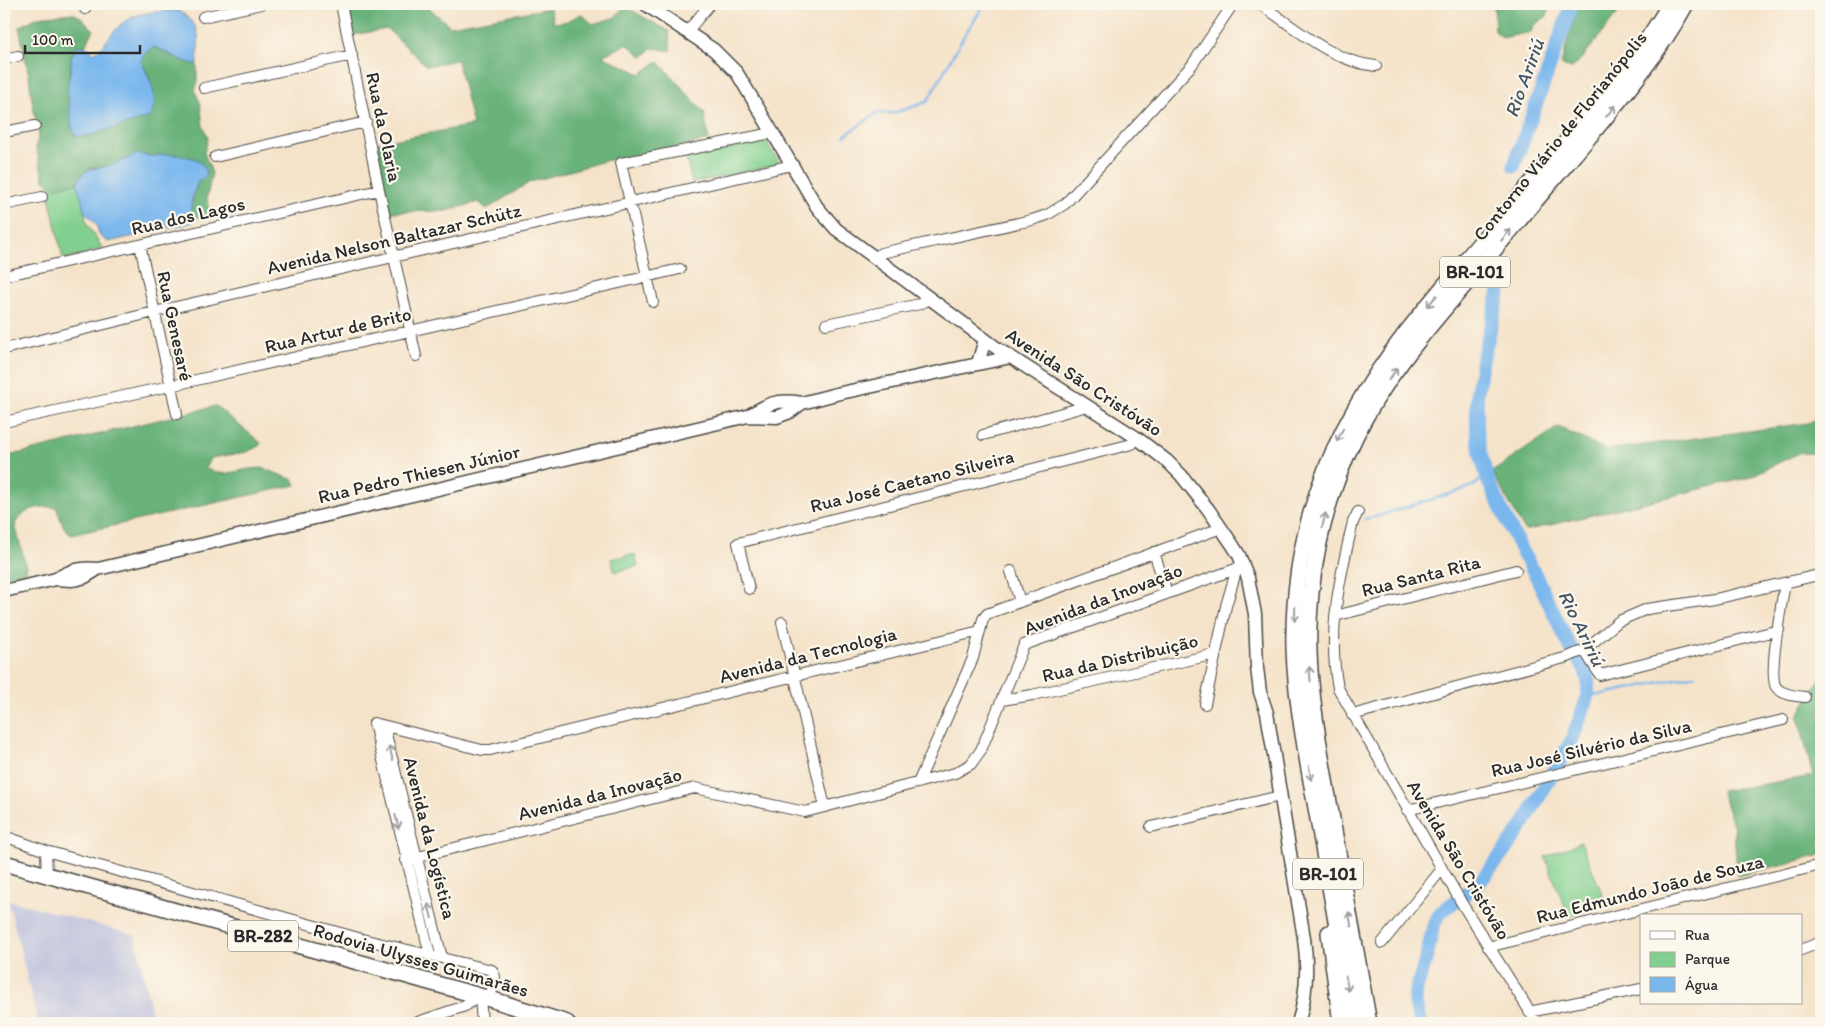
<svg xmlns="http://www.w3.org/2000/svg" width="1825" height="1027" viewBox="0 0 1825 1027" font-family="Itim,sans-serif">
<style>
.industrial{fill:#bfc2dd}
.green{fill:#82d08f;stroke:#567e5d}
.forest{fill:#69b27a;stroke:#4a6e52}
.water{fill:#7ab7ed;stroke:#52718c}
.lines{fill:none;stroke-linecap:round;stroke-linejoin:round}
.stream{stroke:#7ab7ed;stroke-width:2.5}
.river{stroke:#7ab7ed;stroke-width:14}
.minor-casing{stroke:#494743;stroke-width:12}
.major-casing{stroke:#494743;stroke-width:15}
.highway-casing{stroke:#494743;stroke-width:18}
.minor{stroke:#fff;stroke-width:10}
.major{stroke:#fff;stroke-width:12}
.highway{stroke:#fff;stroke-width:15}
.oneway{stroke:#a0a0a0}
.labels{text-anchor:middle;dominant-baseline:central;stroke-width:4.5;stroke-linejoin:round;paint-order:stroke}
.shield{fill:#fbf7ec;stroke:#696865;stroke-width:1}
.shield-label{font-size:18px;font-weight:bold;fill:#2b2b2b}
.street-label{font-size:19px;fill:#2b2b2b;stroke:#fbf7ec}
.water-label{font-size:20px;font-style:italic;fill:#435565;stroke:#fbf7ec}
</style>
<rect width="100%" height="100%" fill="#fbf7ec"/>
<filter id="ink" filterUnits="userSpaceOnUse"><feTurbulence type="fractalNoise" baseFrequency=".02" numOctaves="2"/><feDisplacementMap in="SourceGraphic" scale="10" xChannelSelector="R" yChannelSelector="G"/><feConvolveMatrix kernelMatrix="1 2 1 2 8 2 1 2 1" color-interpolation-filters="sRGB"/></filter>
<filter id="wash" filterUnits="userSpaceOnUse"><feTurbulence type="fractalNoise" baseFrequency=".0096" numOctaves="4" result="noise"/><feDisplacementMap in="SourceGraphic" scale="20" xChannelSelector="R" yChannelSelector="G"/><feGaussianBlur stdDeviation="1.12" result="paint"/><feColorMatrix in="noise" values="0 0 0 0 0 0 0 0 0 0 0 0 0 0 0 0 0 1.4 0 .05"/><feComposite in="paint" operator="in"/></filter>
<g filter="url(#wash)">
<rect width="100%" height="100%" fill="#f5e3c9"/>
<path class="industrial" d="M8,900l127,35 19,88h-116z"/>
<path class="green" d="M766,141l14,23 -88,19 -6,-25z
M62,166l13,3 12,55 16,25 -40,10 -16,-71z
M635,554l3,12 -23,6 -4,-13z
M1581,842l25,61 -37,14 -24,-60z"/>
<path class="forest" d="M347,4h77l26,22 100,-18 4,15 14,-2 13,-7 12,10 23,-7 8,-11 45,25 2,20 -19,-3 -9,9 -16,-13 -25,12 39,18 17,-13 46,51 5,28 -70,16 -27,3 -82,23 -43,27 -9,-7 -31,9 -58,1 -12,-69 96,-18 -16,-65 -30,6 -40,-37 -34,6z
M1494,4h56l-3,12 -13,9 -3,7 -29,6 -7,-7z
M1578,4h47l-42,53 -12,12 -10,-5z
M72,13l9,4 13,13 -9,16h-8l-6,11v12l-4,19 5,40 4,8h12l62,-19v-39l-9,-17 3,-7 10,-7c14,6 27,16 43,17v20l-2,7 5,11 3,24 5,12 -4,15 8,20 -5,24 2,14 -8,7 -11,-2 1,-11 7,-24 8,-4v-5l-3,-7 -9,-7 -24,-4 -18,2 -15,-2 -23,11 -23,3 -8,5 -6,10 -23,5 -10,-8 -8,-32 3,-15 -6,-25 -4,-32 -10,-49 19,-10z
M216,406l45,37 -2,3 -12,6 -36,6 -6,11 20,5 23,-5 14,-1 32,12 2,5 -225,50 -8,-9 -7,-19c-18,-1 -31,1 -41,17l12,47 -23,8v-122z
M1821,417v37l-22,-1 -52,25 -222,53 -33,-59 66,-45 48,23 202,-27z
M1821,677v178l-84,21 -3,-49 -13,-36 92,-15 -15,-60z"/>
<path class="water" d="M177,10c26,15 22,27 20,54 -16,-1 -28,-12 -43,-17l-10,7 -3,7c8,17 20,38 9,56l-62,19h-13l-3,-8 -5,-40 4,-19v-12l6,-11h8l9,7c12,-8 14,-16 24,-26 16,-16 38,-15 59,-17z
M137,154l15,2 18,-2 24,4 9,7 3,7v5l-8,4c-5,14 -10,28 -6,42l-84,19 -8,-6 -4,-12 -11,-12 -8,-29c10,-19 17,-12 34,-18 9,-2 18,-8 26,-11z"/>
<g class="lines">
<path class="stream" d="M844,136l33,-23h17l33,-11 38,-68 20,-30
M1365,519l13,-3 84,-26 13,-5 11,-11
M1588,692l10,3 97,-20"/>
<path class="river" d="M1514,166l58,-162
M1420,1023l-6,-26 12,-38 8,-35 6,-11 40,-31 38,-49 54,-93 13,-36 3,-12v-12l-3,-11 -16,-24 -34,-71 -13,-22 -34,-71 -8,-30 -3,-23v-35l5,-31 20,-81v-10"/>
</g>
</g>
<g filter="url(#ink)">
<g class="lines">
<defs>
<path id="minor" d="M84,4l1,5
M341,4l38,186 37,166
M1260,4c36,24 72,58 116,62
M203,17l58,-13
M687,32l23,-28
M4,59l14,-3
M204,88l148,-33
M4,132l31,-6
M215,157l151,-35
M4,205l38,-8
M140,245l37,169
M875,258l6,-5 151,-33 15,-5 18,-11 127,-139 41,-61
M4,276l375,-86
M653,302l-32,-139 151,-30
M826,324l94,-20 9,-5
M4,349l150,-37 638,-147
M4,422l166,-36 510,-117
M983,435l104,-29
M1358,512l-5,10c-13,54 -26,110 -15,166l126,219 73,116
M1154,552l13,41
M1011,571l9,31
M1785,583c-3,18 -17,92 -9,104 6,8 20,9 29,10
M749,589l-11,-46 394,-99 5,-6
M1335,616l181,-46
M782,622l43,185
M1584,650l16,25 179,-45
M1002,700l30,-5 184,-41
M1205,704l21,-98 11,-38
M1352,715l216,-58 16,-7 35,-29 28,-12 68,-10 99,-23
M384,726l58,232
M918,783l55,-125 7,-27
M1407,810l376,-90
M1151,827l129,-31
M4,836l42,15 316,88 130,31 3,7 -5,22
M46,851l1,25
M406,860l289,-72 110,24 150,-39 16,-9 10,-14 43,-105 220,-79
M1382,943l60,-74
M1488,947l333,-82
M1801,950l20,-8
M430,955l-56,-232 108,27h8l490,-119 3,-12 4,-5 234,-86
M480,996l2,27
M1529,1012l112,-23
M415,1023l50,-17 15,-10"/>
<path id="major" d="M645,4l69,46 23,23 80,134 19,22 162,120 139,89 30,23 14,14 27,34 24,35 7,11 9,23 7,36 2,54 3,24 7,21 37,225c4,29 3,57 -6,85
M978,363l7,-23
M748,416l29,1 13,-5 12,-9 34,-9 175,-37
M56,579c15,-9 25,-12 42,-10
M4,591l52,-12 15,1 7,-1 7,-2 13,-8 650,-153c21,-13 29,-17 54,-13"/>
<path id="highway" d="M4,863l486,136 77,24
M1329,933l12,90
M1354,1023c-12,-68 -24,-136 -36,-204 -10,-56 -22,-113 -24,-170 -3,-132 46,-237 128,-336 46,-57 94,-112 141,-167 38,-46 77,-91 107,-142
M1369,1023c-12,-66 -24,-132 -36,-198 -9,-51 -19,-102 -23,-154 -6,-80 10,-161 45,-234 27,-55 67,-103 107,-149 37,-44 74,-88 111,-132 41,-49 83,-97 113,-152"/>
</defs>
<use href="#minor" class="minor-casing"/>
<use href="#major" class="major-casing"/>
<use href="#highway" class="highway-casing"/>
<use href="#minor" class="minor"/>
<use href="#major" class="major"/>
<use href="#highway" class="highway"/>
</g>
<defs><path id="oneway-shaft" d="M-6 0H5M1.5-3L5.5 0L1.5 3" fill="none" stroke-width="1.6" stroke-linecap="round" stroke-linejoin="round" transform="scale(1.25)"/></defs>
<g class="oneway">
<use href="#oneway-shaft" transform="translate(1611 111) rotate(-50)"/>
<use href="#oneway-shaft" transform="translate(1506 235) rotate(-50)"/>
<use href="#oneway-shaft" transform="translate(1432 301) rotate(130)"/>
<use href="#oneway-shaft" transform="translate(1393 374) rotate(-54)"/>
<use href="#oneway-shaft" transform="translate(1340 435) rotate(116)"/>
<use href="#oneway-shaft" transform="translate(1324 520) rotate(-75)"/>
<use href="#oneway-shaft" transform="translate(1295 614) rotate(92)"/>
<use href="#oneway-shaft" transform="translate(1310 674) rotate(-94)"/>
<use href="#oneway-shaft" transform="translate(391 753) rotate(-104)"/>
<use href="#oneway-shaft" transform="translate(1310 773) rotate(80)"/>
<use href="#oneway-shaft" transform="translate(397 822) rotate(77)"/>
<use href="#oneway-shaft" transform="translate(430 911) rotate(-104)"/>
<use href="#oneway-shaft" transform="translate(1350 919) rotate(-100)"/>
<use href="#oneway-shaft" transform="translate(1347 984) rotate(80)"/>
</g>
</g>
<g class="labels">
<g class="shield">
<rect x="1440" y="256.5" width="70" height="31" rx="4"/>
<rect x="1293" y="858.5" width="70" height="31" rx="4"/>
<rect x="228" y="920.5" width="70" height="31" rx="4"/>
</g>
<g class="shield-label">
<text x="1475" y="272">BR-101</text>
<text x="1328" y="874">BR-101</text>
<text x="263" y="936">BR-282</text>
</g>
<g class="street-label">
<text transform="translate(384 127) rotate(78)">Rua da Olaria</text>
<text transform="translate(1560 136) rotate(-51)">Contorno Viário de Florianópolis</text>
<text transform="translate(188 216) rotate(-13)">Rua dos Lagos</text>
<text transform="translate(394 239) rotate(-13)">Avenida Nelson Baltazar Schütz</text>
<text transform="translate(175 326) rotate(78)">Rua Genesaré</text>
<text transform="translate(338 330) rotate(-13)">Rua Artur de Brito</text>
<text transform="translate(1084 382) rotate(33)">Avenida São Cristóvão</text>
<text transform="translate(419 474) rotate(-13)">Rua Pedro Thiesen Júnior</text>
<text transform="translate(912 481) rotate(-14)">Rua José Caetano Silveira</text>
<text transform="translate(1421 576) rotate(-14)">Rua Santa Rita</text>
<text transform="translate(1103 599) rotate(-21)">Avenida da Inovação</text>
<text transform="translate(808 655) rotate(-14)">Avenida da Tecnologia</text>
<text transform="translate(1120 658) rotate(-13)">Rua da Distribuição</text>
<text transform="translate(1591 748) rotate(-13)">Rua José Silvério da Silva</text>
<text transform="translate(600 794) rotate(-14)">Avenida da Inovação</text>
<text transform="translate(430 838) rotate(76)">Avenida da Logística</text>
<text transform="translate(1459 860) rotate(59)">Avenida São Cristóvão</text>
<text transform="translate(1650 889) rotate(-14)">Rua Edmundo João de Souza</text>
<text transform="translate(421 960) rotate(16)">Rodovia Ulysses Guimarães</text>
</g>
<g class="water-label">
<text transform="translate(1524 78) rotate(-70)">Rio Aririú</text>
<text transform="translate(1582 628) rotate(64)">Rio Aririú</text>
</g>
</g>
<rect width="1825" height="1027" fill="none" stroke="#fbf7ec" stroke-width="20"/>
<rect x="1640" y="914" width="162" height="90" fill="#fbf7ec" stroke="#a8a59f"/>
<rect x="1650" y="931" width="25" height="8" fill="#ffffff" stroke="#a8a59f"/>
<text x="1685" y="940" font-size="15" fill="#2b2b2b">Rua</text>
<rect x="1650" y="952" width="25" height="15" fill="#82d08f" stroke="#a8a59f"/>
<text x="1685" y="964" font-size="15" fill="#2b2b2b">Parque</text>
<rect x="1650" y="977" width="25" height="15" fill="#7ab7ed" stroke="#a8a59f"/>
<text x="1685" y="990" font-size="15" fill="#2b2b2b">Água</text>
<path d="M25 45v8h115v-8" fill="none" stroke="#2b2b2b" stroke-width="2.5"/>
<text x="32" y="45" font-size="15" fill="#2b2b2b" stroke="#fbf7ec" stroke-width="4" paint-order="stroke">100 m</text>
</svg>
